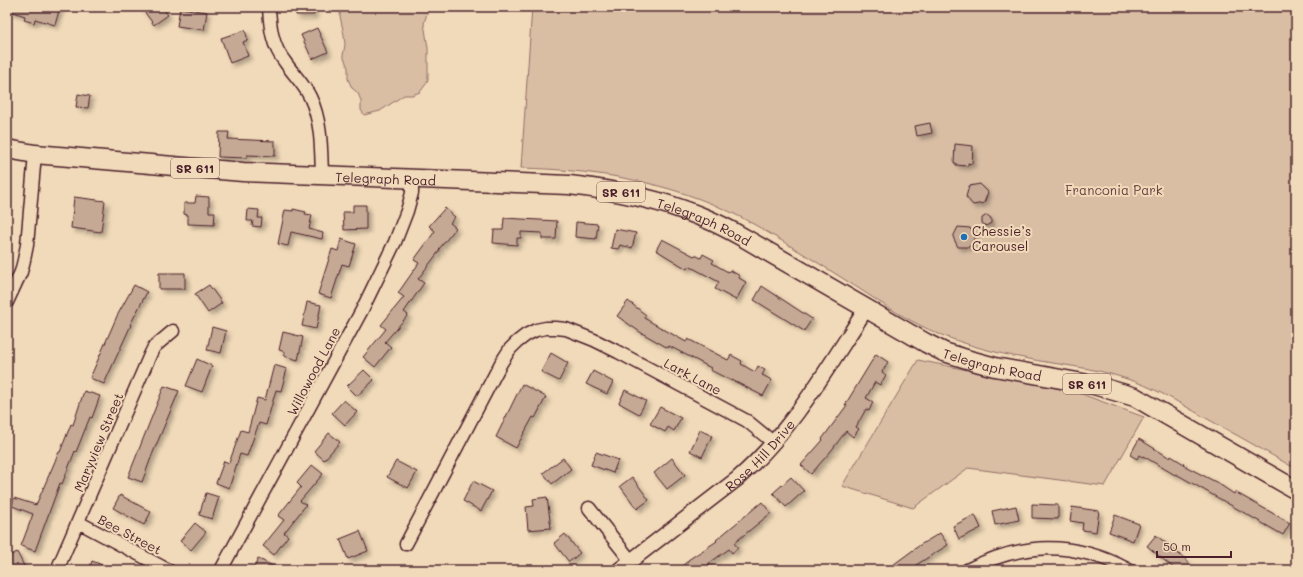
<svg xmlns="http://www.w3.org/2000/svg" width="1303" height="577" viewBox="0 0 1303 577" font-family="Mali,sans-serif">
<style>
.green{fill:#d9bea4;stroke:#926e68}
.building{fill:#c5a994;stroke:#4a1f2b;filter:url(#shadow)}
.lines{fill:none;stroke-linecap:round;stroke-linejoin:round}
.minor-casing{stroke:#4a1f2b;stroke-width:15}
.tertiary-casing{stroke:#4a1f2b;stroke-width:17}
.primary-casing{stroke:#4a1f2b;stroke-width:21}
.minor{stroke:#f1dab9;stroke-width:12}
.tertiary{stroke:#f1dab9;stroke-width:14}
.primary{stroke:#f1dab9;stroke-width:18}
.poi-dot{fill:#1f6fb2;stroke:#f1dab9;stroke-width:1.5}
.labels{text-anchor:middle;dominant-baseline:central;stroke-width:4;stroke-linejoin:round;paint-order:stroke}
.shield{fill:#f1dab9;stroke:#7c5756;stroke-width:1}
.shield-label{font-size:12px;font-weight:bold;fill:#4a1f2b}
.street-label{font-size:13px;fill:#4a1f2b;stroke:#f1dab9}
.park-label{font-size:13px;fill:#673f43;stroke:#f1dab9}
.poi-label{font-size:13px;fill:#4a1f2b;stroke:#f1dab9;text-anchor:start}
</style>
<defs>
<filter id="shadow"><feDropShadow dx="3.5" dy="3.5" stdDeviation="2" flood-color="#0004"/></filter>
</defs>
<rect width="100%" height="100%" fill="#f1dab9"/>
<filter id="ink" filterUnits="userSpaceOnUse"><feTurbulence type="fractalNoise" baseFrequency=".025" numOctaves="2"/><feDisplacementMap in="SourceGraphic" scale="8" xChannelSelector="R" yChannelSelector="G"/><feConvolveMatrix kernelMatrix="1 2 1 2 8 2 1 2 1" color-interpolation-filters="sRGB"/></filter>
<g filter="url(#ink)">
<path class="green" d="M341,7h88l-5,16 4,25v31l-2,5 -6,8 -8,3h-8l-24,16 -16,4 -3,-5v-9l-3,-8 -6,-5 -4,-9v-11l-5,-13 2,-10 -1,-10 -4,-19z
M532,7h764v462c-31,-18 -61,-35 -92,-52 -26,-15 -52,-31 -80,-39 -32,-11 -66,-13 -100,-20 -29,-5 -57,-13 -85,-24 -29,-12 -55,-29 -81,-46 -33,-21 -67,-42 -101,-62 -73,-42 -153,-56 -236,-58z
M918,360l158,32 68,25 -39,69 -137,-18 -55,40 -71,-22z"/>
<path class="building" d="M7,7h53l-5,18 -20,-6 -1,4 -10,-3 1,-4 -18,-6z
M141,7h21l6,8 -14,10z
M295,7h18l1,8h-18z
M180,8l27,4 -3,18 -27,-4z
M317,28l11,24 -16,7 -11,-24z
M245,30l3,10 -5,2 5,14 -18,7 -9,-25z
M78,94l12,2 -2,12 -12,-1z
M930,123l2,10 -15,3 -2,-10z
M219,132h10l-1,7 47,2v15l-28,-1v3l-29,-1z
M955,144l18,2 -1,18 -4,-1v3l-12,-1v-2h-2z
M980,184l8,8 -4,11 -11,2 -7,-8 3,-11z
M196,196l13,1v15h6l-1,13 -26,-1v-9l-4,-1v-11h11z
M74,197l31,4 -4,31 -30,-4z
M353,205h13v24l-22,1 -1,-18h10z
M445,208l10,9 -5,6 6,5 -17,21 1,1 -22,29 6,4 -20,29 4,3 -23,27 6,5 -16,20 -12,-10 23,-28 -5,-4 23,-28 -6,-4 21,-30 -5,-3 21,-29 -6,-5z
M248,209l11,1 -1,8h4l-1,9 -9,-1 1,-5h-6z
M293,209l13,3 -1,2 7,1 -3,14 14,4 -1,6 -31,-7 -3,14 -10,-2 7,-34 8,1z
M987,215l4,3v5l-5,3 -4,-3v-5z
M504,218l53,3 -1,18h-14v-6l-21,-1v6h-4v7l-24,-2 1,-13h9z
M576,222l22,2 -2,15 -21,-2z
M958,227l12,1 5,9 -6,10h-11l-5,-10z
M615,229l21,4 -4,15 -12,-3 -2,4 -7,-1z
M341,239l15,5 -7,22 -7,-2 -11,34 -13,-4 14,-45 6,2z
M662,239l32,17 1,-1 6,3 2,-4 11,6 -2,3 16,9 2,-2 10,6 -1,2 7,4 -10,18 -21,-11 4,-7 -30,-16 -2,3 -31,-19z
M159,273h26v16h-26z
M134,285l13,7 -17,33h1l-27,59 -14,-6 27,-62z
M209,285l13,18 -14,10 -13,-19z
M762,286l50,33 -8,12 -50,-31z
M628,301l18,14 -2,3 42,24 2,-3 40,21 3,-5 11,6 -1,3 14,8 3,-6 7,4 -3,5 10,5 -9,16 -31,-16v1l-22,-11 1,-2 -42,-22 -1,2 -28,-16 -23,-16z
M307,302l14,3 -5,24 -14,-3z
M212,327l14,4 -5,22 -14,-3z
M283,332l20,5 -5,23 -14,-4 1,-4 -6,-2z
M551,353l17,10 -9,18 -18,-9z
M876,354l12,8 -6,10 4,3 -6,10 -5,-3 -9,16 7,4 -4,9 -3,-2 -10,18 3,2 -6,8 -7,-6 -15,20 -20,23 -10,-9 22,-25 -1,-1 25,-34h-2z
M197,359l15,7 -10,26 -16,-6z
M274,365l13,4 -6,22 -5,-1 -10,35 -7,-2 -12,33 -7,-2 -11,34 -13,-5 8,-22 5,2 12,-33 7,2 9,-34 8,2z
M364,370l10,10 -17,16 -10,-10z
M593,371l20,11 -6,12 -21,-10z
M522,384l24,13 -11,21 -2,-1 -17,31 -20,-11z
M164,386l15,5 -27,64 -10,27 -14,-5z
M625,390l21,11 -7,13 -20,-11z
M84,391l16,5 -8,22 -2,-1 -14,35 -1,-1 -13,33 -2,-1 -25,68 -14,-5 12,-32 -21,-8 2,-8 22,7 23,-53h1l11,-28 2,1z
M344,400l13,12 -12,13 -13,-12z
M660,407l21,11 -7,13 -6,-4 -3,5 -15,-8z
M700,430l12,6 -10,21 -12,-6z
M329,433l11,9 -16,18 -10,-9z
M1139,439l31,19 1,-2 13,8 -1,1 33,17 18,12 1,-2 55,31 -7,12 -107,-61 -1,1 -32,-19v1l-4,-2 -2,4 -7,-4z
M596,452l22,8 -5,13 -22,-8z
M563,458l8,11 -19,15 -9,-11z
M672,458l13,17 -18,14 -13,-16z
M396,461l21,11 -9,16 -21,-11z
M312,465l11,9 -23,27 6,4 -22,28 4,3 -14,19 -11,-9 21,-26 -6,-4 23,-29 -4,-4z
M632,477l17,23 -12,9 -17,-23z
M791,477l13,14 -18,16 -13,-14z
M473,481l19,10 -11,20 -18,-10z
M206,493l13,4 -7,22 -13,-4z
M120,495l31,17 -7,13 -31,-17z
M547,497l4,31 -23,2 -2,-23 8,-1 -1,-7z
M762,502l9,11 -37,30 4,5 -6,5 -3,-4 -21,15 5,6h-36l11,-9v-1l29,-19 -1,-1z
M1032,504l26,1v14l-26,-1z
M1016,506l3,14 -24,5 -3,-14z
M1072,507l27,4 -3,21 -14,-2 1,-7 -13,-2z
M975,515l6,13 -22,11 -6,-13z
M1115,515l24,9 -6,17 -24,-9z
M195,523l11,9 -15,18 -11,-9z
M360,531l8,20 -20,8 -8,-20z
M940,533l8,12 -32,20 1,1 -6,4h-25l34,-25z
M565,534l15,19 -11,9 -15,-19z
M1156,535l29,24 10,11h-19l-29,-24z
M17,552l9,18h-19v-13z
M258,559l5,2 18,9h-28z
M92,561l21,8v1h-24z"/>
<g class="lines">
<defs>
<path id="minor" d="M269,7c1,20 3,39 16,55 8,12 19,22 25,35 12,25 11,52 12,79
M7,302l14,-30 3,-12 3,-15 8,-91
M589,508l42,53
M78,522l90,48
M406,544l95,-181 9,-14 7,-7 9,-7 10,-5 10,-2h10l10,1 28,11 24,12 129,69 27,22
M57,570l93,-215 4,-8 19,-16
M221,570l141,-260 33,-68 12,-31 5,-18v-15
M967,570c56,-28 106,-30 162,0"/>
<g id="tertiary">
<path id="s1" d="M619,570l118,-91c55,-48 89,-109 129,-170"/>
</g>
<g id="primary">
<path id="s2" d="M7,149l28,5 208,18 326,13c46,5 90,14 133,32 15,6 30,14 44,22l180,104 18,9 29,9 22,6 99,18 41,12 161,93"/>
</g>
</defs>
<use href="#minor" class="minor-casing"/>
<use href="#tertiary" class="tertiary-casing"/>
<use href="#primary" class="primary-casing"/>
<use href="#minor" class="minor"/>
<use href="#tertiary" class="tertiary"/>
<use href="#primary" class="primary"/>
</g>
</g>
<circle class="poi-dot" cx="964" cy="237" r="4"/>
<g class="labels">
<g class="shield">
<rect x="171" y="158" width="48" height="20" rx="3"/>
<rect x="597" y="182" width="48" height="20" rx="3"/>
<rect x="1063" y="374" width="48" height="20" rx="3"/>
</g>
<g class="shield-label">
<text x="195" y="168">SR 611</text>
<text x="621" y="192">SR 611</text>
<text x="1087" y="384">SR 611</text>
</g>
<g class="street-label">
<text stroke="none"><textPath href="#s2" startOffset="380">Telegraph Road</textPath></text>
<text stroke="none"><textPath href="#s2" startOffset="704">Telegraph Road</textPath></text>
<text stroke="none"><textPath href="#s2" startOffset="1028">Telegraph Road</textPath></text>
<text transform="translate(313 371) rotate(-62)">Willowood Lane</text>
<text transform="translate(693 376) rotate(28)">Lark Lane</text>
<text transform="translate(98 442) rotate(-67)">Maryview Street</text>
<text stroke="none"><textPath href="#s1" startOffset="182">Rose Hill Drive</textPath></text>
<text transform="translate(130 534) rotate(28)">Bee Street</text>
</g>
<g class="park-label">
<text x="1114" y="189">Franconia Park</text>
</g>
<g class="poi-label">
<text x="972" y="230">Chessie’s<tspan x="972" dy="15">Carousel</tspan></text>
</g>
</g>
<rect width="1303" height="577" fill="none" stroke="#f1dab9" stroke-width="24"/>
<rect x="12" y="12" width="1279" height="553" fill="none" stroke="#4a1f2b" stroke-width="1.5" filter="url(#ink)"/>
<path d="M1157 551v6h74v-6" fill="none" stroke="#4a1f2b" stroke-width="2"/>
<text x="1163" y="551" font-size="12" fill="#4a1f2b" stroke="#f1dab9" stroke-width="3" paint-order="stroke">50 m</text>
</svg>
